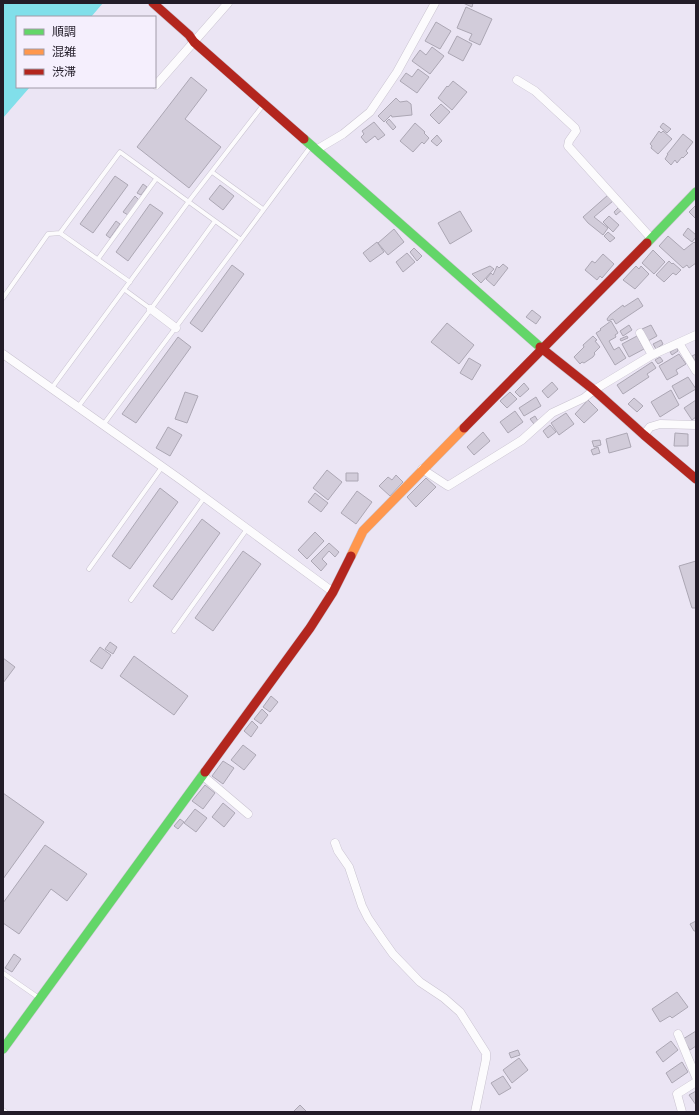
<svg xmlns="http://www.w3.org/2000/svg" width="699" height="1115" viewBox="0 0 699 1115" font-family="Commissioner,'Noto Sans JP',sans-serif">
<style>
.water{fill:#81dfea}
.building{fill:#d2ccda;stroke:#aca7b4}
.lines{fill:none;stroke-linecap:round;stroke-linejoin:round}
.lane-casing{stroke:#c9c3d0;stroke-width:5}
.street-casing{stroke:#c9c3d0;stroke-width:9}
.fast-casing{stroke:#c9c3d0;stroke-width:10}
.slow-casing{stroke:#c9c3d0;stroke-width:10}
.jam-casing{stroke:#c9c3d0;stroke-width:10}
.lane{stroke:#fcfbfd;stroke-width:4}
.street{stroke:#fcfbfd;stroke-width:8}
.fast{stroke:#63d668;stroke-width:9}
.slow{stroke:#ff974d;stroke-width:9}
.jam{stroke:#b3261e;stroke-width:9}
</style>
<rect width="100%" height="100%" fill="#ebe5f4"/>
<path class="water" d="M3,3h100l-12,14h-74v70h13l-27,31z"/>
<path class="building" d="M463,3h10l-1,4z
M466,7l26,12 -12,26 -11,-5 3,-6 -15,-6z
M436,22l15,9 -11,18 -15,-8z
M457,36l15,8 -9,17 -15,-8z
M432,47l12,9 -14,18 -18,-13 8,-11 6,5z
M418,69l11,8 -12,16 -17,-12 6,-8 6,4z
M191,77l16,13 -22,29 36,28 -32,41 -52,-41z
M453,81l14,11 -15,18 -14,-12 9,-12 1,1z
M396,98l4,4 7,-1 4,3 1,11 -20,2 -1,-2 -7,7 -6,-6z
M441,104l9,8 -11,12 -9,-9z
M389,119l7,8 -3,3 -7,-8z
M374,122l11,13 -7,5 -3,-4 -9,7 -5,-6 3,-3 -2,-3z
M415,123l10,9 -1,1 5,5 -5,6 -2,-2 -9,10 -13,-11z
M663,123l8,6 -4,4 -7,-6z
M659,131l2,2 2,-2 9,8 -14,15 -7,-6 1,-2 -2,-2z
M683,134l10,8 -7,9 2,2 -5,5 -1,-1 -5,6 -2,-3 -4,5 -6,-6 3,-5h-1z
M437,135l5,6 -5,5 -6,-5z
M115,176l13,9 -35,48 -13,-9z
M143,184l4,3 -6,8 -4,-2z
M220,185l14,11 -11,14 -14,-11z
M608,195l5,6 -19,16 14,11 -5,7 -15,-12 -5,-6z
M135,196l4,4 -11,15 -5,-3z
M150,204l13,9 -35,48 -12,-9z
M696,205v14l-7,-7z
M620,206l3,3 -7,6 -2,-3z
M460,211l12,20 -22,13 -12,-21z
M609,216l10,9 -6,7 -10,-10z
M116,221l4,3 -10,14 -4,-3z
M688,228l8,7v2l-4,5 -9,-7z
M394,229l10,13 -16,13 -10,-12z
M608,232l7,6 -5,4 -6,-6z
M668,236l16,14 10,-8 2,2v19l-7,5 -2,-3 -4,3 -24,-22z
M377,242l7,10 -14,10 -7,-9z
M414,248l8,8 -5,5 -7,-9z
M653,250l12,12 -11,12 -12,-11z
M407,253l8,9 -12,10 -7,-10z
M603,254l11,10 -12,14 -2,-2 -3,4 -12,-10 7,-9 3,2z
M669,261l3,3 1,-1 8,7 -5,5 -3,-2 -9,9 -8,-7z
M503,264l5,4 -14,18 -8,-7 5,-6 2,2 4,-9 2,2z
M232,265l12,9 -42,58 -12,-9z
M490,266l4,3 -13,14 -9,-9z
M636,266l3,3 2,-3 8,8 -14,15 -12,-9z
M638,298l5,8 -27,18 -3,-5 -5,2 -1,-2 3,-4 13,-10 1,2z
M532,310l9,7 -5,7 -10,-7z
M611,321l7,12 -3,2 1,2 -7,4 5,9 5,-3 7,11 -11,7 -19,-32 5,-3 -1,-1z
M447,323l27,22 -15,19 -28,-22z
M629,325l3,5 -9,6 -3,-5z
M651,325l6,11 -9,5 -6,-12z
M593,336l4,4 -2,1 5,6 -6,6 1,1 -2,3 -9,6 -2,-1 -2,2 -6,-7 10,-10 -1,-2z
M627,336l1,2 -7,3 -1,-2z
M637,336l7,13 -15,8 -7,-13z
M178,337l13,10 -55,76 -14,-9z
M661,340l2,4 -7,5 -3,-5z
M677,348l1,3 -6,4 -2,-3z
M679,354l7,10 -10,6 2,4 -11,6 -8,-14z
M696,354v8l-4,-6z
M660,357l3,4 -5,3 -3,-4z
M469,358l12,7 -9,15 -12,-7z
M652,362l4,6 -9,6 2,3 -26,17 -6,-9z
M688,377l8,12 -17,10 -7,-13z
M552,382l6,7 -10,9 -6,-7z
M524,383l5,6 -9,8 -5,-5z
M671,390l8,15 -19,12 -9,-15z
M185,392l13,4 -11,27 -12,-4z
M510,392l7,7 -10,9 -7,-7z
M536,397l5,9 -17,10 -5,-8z
M634,398l9,8 -6,6 -9,-8z
M588,400l10,10 -14,13 -9,-9z
M696,400v17l-4,3 -8,-12z
M515,411l8,11 -15,11 -8,-11z
M566,413l8,11 -15,11 -8,-12z
M535,416l3,5 -4,3 -4,-5z
M550,425l6,7 -8,6 -5,-7z
M168,427l14,8 -12,21 -14,-8z
M483,432l7,9 -16,14 -7,-8z
M627,433l4,14 -22,6 -3,-14z
M675,433l13,1v12h-14z
M600,440l1,5 -7,2 -2,-6z
M598,447l2,6 -7,2 -2,-5z
M327,470l15,12 -14,18 -15,-12z
M346,473h12v8h-12z
M396,475l7,7 -13,14 -11,-10 9,-9 4,3z
M426,478l10,9 -20,20 -9,-10z
M160,488l18,14 -48,67 -18,-13z
M357,491l15,11 -16,22 -15,-11z
M315,493l13,10 -7,9 -13,-10z
M202,519l18,14 -48,67 -19,-14z
M315,532l9,9 -17,18 -9,-9z
M329,543l10,9 -4,5 -6,-6 -7,8 5,5 -6,7 -10,-10z
M243,551l18,13 -48,67 -18,-13z
M696,561v47h-4l-13,-42z
M110,642l7,5 -4,7 -8,-5z
M100,647l11,8 -9,14 -12,-8z
M134,656l54,40 -14,19 -54,-39z
M3,658l12,9 -12,16z
M271,696l7,6 -8,10 -7,-5z
M262,709l6,6 -7,9 -7,-5z
M252,721l6,6 -7,10 -7,-6z
M243,745l13,10 -12,15 -13,-10z
M223,761l11,7 -11,16 -11,-8z
M205,785l10,8 -12,16 -11,-8z
M3,793l41,29 -41,57z
M223,803l12,10 -11,14 -12,-10z
M195,809l12,9 -11,14 -12,-9z
M180,819l4,3 -6,7 -4,-3z
M45,845l42,29 -20,27 -16,-12 -32,45 -16,-11v-20z
M696,921v10h-2l-4,-7z
M14,954l7,5 -9,13 -7,-4z
M677,992l11,15 -16,11 -2,-2 -10,6 -8,-13z
M696,1031v15l-6,4 -7,-11z
M671,1041l7,9 -15,12 -7,-10z
M518,1050l2,5 -9,3 -2,-5z
M519,1058l9,12 -16,13 -9,-13z
M682,1062l6,10 -16,11 -6,-10z
M503,1076l8,12 -12,7 -8,-12z
M696,1091v14l-7,-10z
M300,1105l7,7h-14z"/>
<g class="lines">
<defs>
<path id="lane" d="M212,172l51,37
M60,233l70,49
M98,259l58,-80
M125,290l26,19
M3,298l45,-64 12,-1 60,-81 120,87
M51,389l138,-188 75,-97
M78,407l73,-98 64,-88
M103,425c70,-93 138,-186 208,-279
M89,569l73,-102
M131,600l73,-102
M174,631l73,-102
M3,973l36,25
M3,1110l3,2"/>
<path id="street" d="M517,80l18,11 40,37 1,3 -7,10 -1,5 83,92
M156,85l72,-82
M316,150l27,-16 27,-22 27,-40 38,-69
M151,309l25,19
M640,333l12,22
M679,343l17,28
M3,354l178,126 152,112
M644,435l6,-8 10,-3 36,1
M422,469l26,17 74,-46 30,-27 32,-15 10,-8 58,-35 44,-20
M202,775l46,39
M335,843l3,8 11,16 13,39 6,12 15,22 10,14 27,28 24,16 16,14 26,41v6l-11,53
M678,1034l18,43
M682,1112l-5,-18 19,-12"/>
<path id="fast" d="M304,139l236,208
M647,243l49,-51
M3,1049l202,-277"/>
<path id="slow" d="M351,556l12,-25 101,-103"/>
<path id="jam" d="M153,3l36,32 5,7 110,97
M540,347l54,43 50,45 52,44
M464,428l183,-185
M205,772l105,-144 23,-36 18,-36"/>
</defs>
<use href="#lane" class="lane-casing"/>
<use href="#street" class="street-casing"/>
<use href="#fast" class="fast-casing"/>
<use href="#slow" class="slow-casing"/>
<use href="#jam" class="jam-casing"/>
<use href="#lane" class="lane"/>
<use href="#street" class="street"/>
<use href="#fast" class="fast"/>
<use href="#slow" class="slow"/>
<use href="#jam" class="jam"/>
</g>
<rect width="699" height="1115" fill="none" stroke="#221c28" stroke-width="8"/>
<rect x="16" y="16" width="140" height="72" fill="#f5effd" stroke="#a19ba8"/>
<rect x="24" y="29" width="20" height="6" fill="#63d668" stroke="#a19ba8"/>
<text x="52" y="36" font-size="12" fill="#221c28">順調</text>
<rect x="24" y="49" width="20" height="6" fill="#ff974d" stroke="#a19ba8"/>
<text x="52" y="56" font-size="12" fill="#221c28">混雑</text>
<rect x="24" y="69" width="20" height="6" fill="#b3261e" stroke="#a19ba8"/>
<text x="52" y="76" font-size="12" fill="#221c28">渋滞</text>
</svg>
